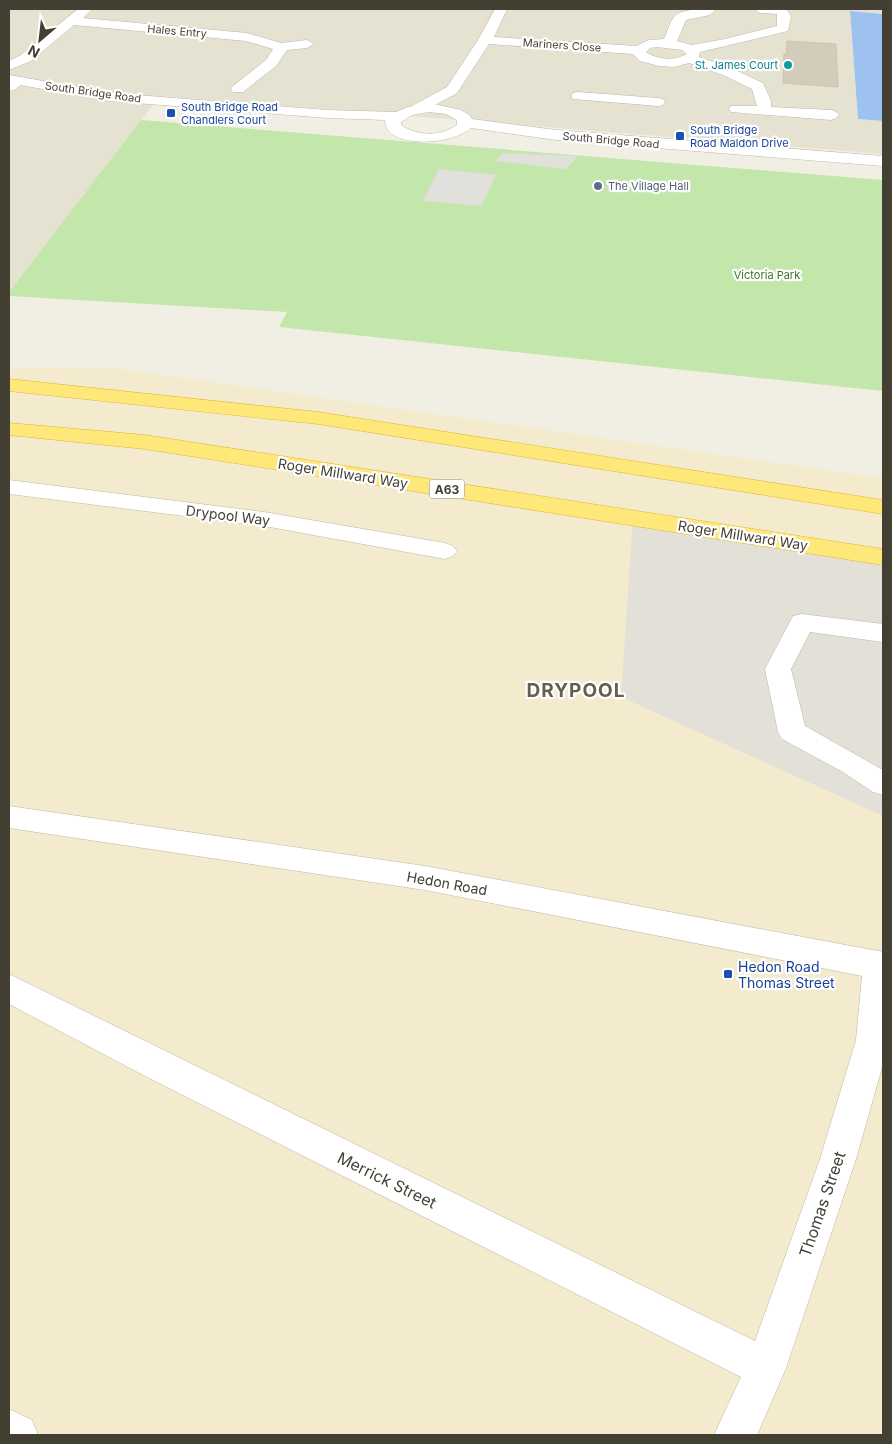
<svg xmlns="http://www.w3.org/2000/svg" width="892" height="1444" viewBox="0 0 892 1444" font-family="Inter,sans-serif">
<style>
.residential{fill:#e5e2d1}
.commercial{fill:#f4eacd}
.industrial{fill:#e3e0d8}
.green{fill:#c3e6ab}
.parking{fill:#e2e0dc}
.water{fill:#9ec2ef}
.building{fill:#d3ccb8;stroke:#cdc5ac}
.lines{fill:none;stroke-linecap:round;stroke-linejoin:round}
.minor-casing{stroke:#bdb8a6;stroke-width:1}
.tertiary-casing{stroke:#bdb8a6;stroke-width:1}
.trunk-casing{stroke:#dcb732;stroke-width:1}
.minor{fill:#fff;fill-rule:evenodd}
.tertiary{fill:#fff;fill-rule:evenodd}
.trunk{fill:#fee879;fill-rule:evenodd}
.culture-dot{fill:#0f9aa8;stroke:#fff;stroke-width:2}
.transit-dot{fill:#1a4fb4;stroke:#fff;stroke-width:2}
.service-dot{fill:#5c6f8a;stroke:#fff;stroke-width:2}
.labels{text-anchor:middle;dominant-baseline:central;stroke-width:4.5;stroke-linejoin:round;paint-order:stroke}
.far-street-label{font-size:11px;fill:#433f33;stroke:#fff}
.far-culture-label{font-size:11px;fill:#0d838f;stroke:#fff;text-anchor:end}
.far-transit-label{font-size:11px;fill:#164399;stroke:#fff;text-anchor:start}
.far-service-label{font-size:11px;fill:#4e5e75;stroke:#fff;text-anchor:start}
.far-park-label{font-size:11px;fill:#397428;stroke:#fff}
.shield{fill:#fff;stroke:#7b7970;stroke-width:1}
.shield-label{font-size:12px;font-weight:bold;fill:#433f33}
.street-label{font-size:14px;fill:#433f33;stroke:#fff}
.transit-label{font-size:14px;fill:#164399;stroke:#fff;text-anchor:start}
.near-street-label{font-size:16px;fill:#433f33;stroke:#fff}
.district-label{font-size:19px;font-weight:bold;letter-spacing:1px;fill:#665f4b;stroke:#fff}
</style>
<rect width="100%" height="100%" fill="#f1efe3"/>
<path class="residential" d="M9,9h874v5l-33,-2 8,107 25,2v33l-723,-58 -151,196z"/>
<path class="commercial" d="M9,367l112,2 762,109v957h-874z"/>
<path class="industrial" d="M633,518l250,39v259l-262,-119z"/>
<path class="green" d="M141,120l742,60v211l-604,-64 8,-15 -278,-16v-4z"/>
<path class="parking" d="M503,153l75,3 -12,13 -70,-8z
M439,169l57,6 -15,31 -58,-5z"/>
<path class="water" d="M850,11l33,3v107l-25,-2z"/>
<path class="building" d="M787,41l49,3 2,43 -55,-4 1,-29 2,1z"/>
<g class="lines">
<defs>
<path id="minor" d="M78,9h14l-9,9 164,15 34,10 26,-3 7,4 -7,4 -20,2 -11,16 -33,26h-10l-2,-3 2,-3 33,-26 7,-11 -27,-8 -172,-16 -43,36 -22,9v-9l12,-6z
M495,9h12l-13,28 142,9 13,-6 15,-1c3,-6 7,-21 13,-25 8,-5 30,-6 39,-5l-6,6 -24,5 -9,21 15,4 33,-6 52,-13v-12l-17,-1 -6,-4h32l5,7 -3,15 -88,21 -1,5 34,12 30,14 8,18v6l60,3 5,2 3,3 -3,3 -5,2 -100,-8 -2,-3 2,-3h26l-5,-17 -29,-14 -34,-12 -15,4 -15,-1 -19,-5 -7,-7 -144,-10 -32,49 -35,19h-10l-2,-3 2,-3 35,-19 31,-47zM657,47l25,3 5,4c-13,7 -29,6 -41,-2l4,-4z
M19,77l5,1 2,3 -12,9 -5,1v-10z
M578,92l80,6 5,1 2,3 -2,3 -5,1 -85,-7 -2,-3 2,-3z
M9,480l255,32 181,31 8,3 4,5 -4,5 -8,3 -181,-33 -255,-32z
M802,614l81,10v18l-73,-10 -19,37 14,57 78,44v25l-10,-3 -30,-20 -61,-33 -4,-7 -13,-63 28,-53z
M879,951l4,2v111l-27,95 -70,209 -29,67h-43l27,-58 -596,-301 -136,-72v-30l746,367 65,-182 36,-119 7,-75 5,-10z
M9,1409l23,11 6,15h-29z"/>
<path id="tertiary" d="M9,75l102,18 216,17 69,2 12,-5 26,-3 27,6 8,5 3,4 84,11 327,26v10l-327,-26 -85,-12c-18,17 -86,22 -86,-8l-58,-2 -216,-17 -102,-18zM429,112l17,2 11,6v5c-16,12 -40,11 -56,0v-3l11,-7z
M9,806l416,60 458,86v28l-458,-90 -416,-62z"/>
<path id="trunk" d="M9,379l309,33 565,88v14l-565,-90 -309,-33z
M9,423l136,12 738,114v16l-738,-116 -136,-14z"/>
</defs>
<use href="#minor" class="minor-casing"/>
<use href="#tertiary" class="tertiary-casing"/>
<use href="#trunk" class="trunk-casing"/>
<use href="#minor" class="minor"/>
<use href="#tertiary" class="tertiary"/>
<use href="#trunk" class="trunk"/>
</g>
<circle class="culture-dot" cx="788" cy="65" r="5"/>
<g class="transit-dot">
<rect x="166" y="108" width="10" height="10" rx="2.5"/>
<rect x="675" y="131" width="10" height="10" rx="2.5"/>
<rect x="723" y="969" width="10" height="10" rx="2.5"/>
</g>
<circle class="service-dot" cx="598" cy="186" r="5"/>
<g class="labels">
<g class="far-street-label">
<text transform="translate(177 31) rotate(5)">Hales Entry</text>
<text transform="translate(562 45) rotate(4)">Mariners Close</text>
<text transform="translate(93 92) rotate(8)">South Bridge Road</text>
<text transform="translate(611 140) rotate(5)">South Bridge Road</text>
</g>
<g class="far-culture-label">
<text x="778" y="65">St. James Court</text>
</g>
<g class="far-transit-label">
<text x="181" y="107">South Bridge Road<tspan x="181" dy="13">Chandlers Court</tspan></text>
<text x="690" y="130">South Bridge<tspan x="690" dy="13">Road Maldon Drive</tspan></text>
</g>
<g class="far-service-label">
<text x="608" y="186">The Village Hall</text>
</g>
<g class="far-park-label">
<text x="767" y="275">Victoria Park</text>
</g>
<rect class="shield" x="429.5" y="479.5" width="35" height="19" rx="4"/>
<g class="shield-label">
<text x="447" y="489">A63</text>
</g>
<g class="street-label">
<text transform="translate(343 473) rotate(9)">Roger Millward Way</text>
<text transform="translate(228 515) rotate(7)">Drypool Way</text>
<text transform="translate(743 535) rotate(9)">Roger Millward Way</text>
<text transform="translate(447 883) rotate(10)">Hedon Road</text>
</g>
<g class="transit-label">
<text x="738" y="966">Hedon Road<tspan x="738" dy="16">Thomas Street</tspan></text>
</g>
<g class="near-street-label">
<text transform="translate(387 1180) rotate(26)">Merrick Street</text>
<text transform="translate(822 1204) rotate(-71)">Thomas Street</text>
</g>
<g class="district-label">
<text x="576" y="690">DRYPOOL</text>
</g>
</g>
<rect width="892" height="1444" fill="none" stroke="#433f33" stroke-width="20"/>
<g transform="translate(40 40) rotate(208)" stroke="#ffffff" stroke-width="4" paint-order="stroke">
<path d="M0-4L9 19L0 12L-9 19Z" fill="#433f33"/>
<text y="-8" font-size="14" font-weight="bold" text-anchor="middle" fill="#433f33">N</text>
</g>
</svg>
